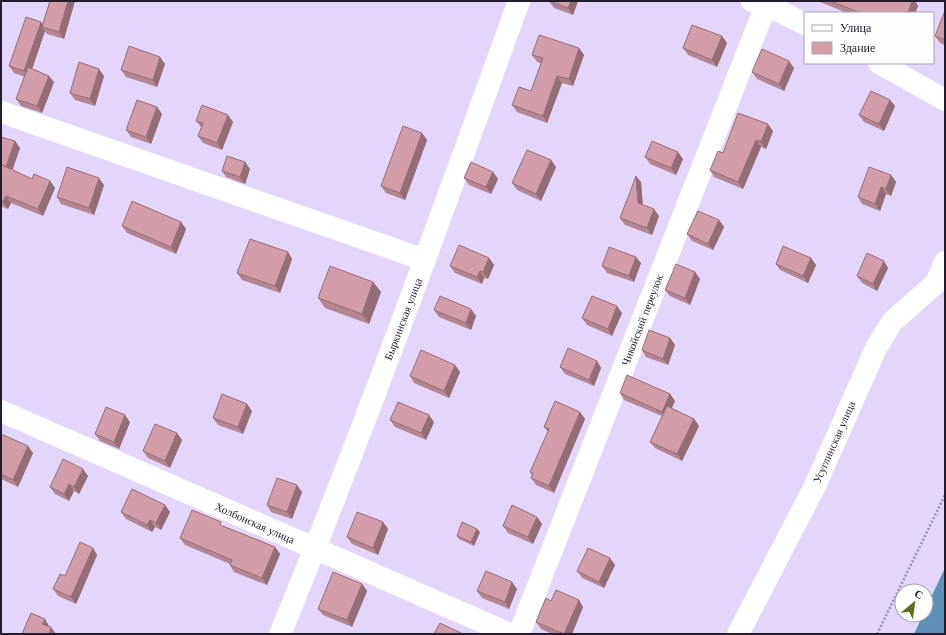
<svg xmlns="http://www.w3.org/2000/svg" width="946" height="635" viewBox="0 0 946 635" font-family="'Libre Baskerville',serif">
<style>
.water{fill:#5c90b7}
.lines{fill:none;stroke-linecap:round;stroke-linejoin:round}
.path{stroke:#9a8fad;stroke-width:2.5;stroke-dasharray:2 2;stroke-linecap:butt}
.minor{stroke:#fff;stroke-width:22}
.wall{fill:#b58691}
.shaded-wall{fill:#936d76}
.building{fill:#d29ca9;stroke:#936d76}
.labels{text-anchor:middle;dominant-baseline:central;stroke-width:4;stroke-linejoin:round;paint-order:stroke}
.street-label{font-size:11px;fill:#231c2d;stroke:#fefefe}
</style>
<rect width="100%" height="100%" fill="#e3d5fb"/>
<path class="water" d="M945,568v66h-31l9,-19h3v-7z"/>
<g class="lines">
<path class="path" d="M877,634l68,-139"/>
<path class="minor" d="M752,1l14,4 39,19
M879,63l66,37
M1,112l424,148
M1,411l509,223
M280,634c86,-208 162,-421 239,-633
M519,634l247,-629
M738,634l77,-148 61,-138 16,-26 44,-39 9,-21"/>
</g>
<path class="wall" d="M50,1h25l-11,38 -17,-5 -2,-3 -13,38 22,13 -12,31 -21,-7 -5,-7 9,-22 -11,-4 -5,-7 32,-44 1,3z
M549,1h29l-5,14 -19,-7z
M819,1h96l3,5 -3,7h-68l-27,-11z
M945,14v31l-5,-2 -5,-7z
M722,36l5,7 -10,24 -29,-12 -5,-7z
M579,48l5,7 -11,31 -11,-3 -15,40 -30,-11 -5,-7 19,-14 10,-28 -4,-1 -5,-7z
M165,64l-8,23 -31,-10 -5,-7z
M794,68l-10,23 -27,-12 -5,-7z
M104,76l-9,30 -20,-6 -5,-7z
M890,100l5,6 -11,25 -20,-9 -5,-7z
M157,107l5,7 -11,30 -20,-7 -5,-7z
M196,121l37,1 -11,28 -19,-7 -5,-7 4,-8z
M773,131l-7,18 -5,-2 -18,42 -29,-12 -4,-7 13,-17z
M422,133l5,7 -22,60 -19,-7 -5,-7z
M1,137l14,4 5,7 -8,22 20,9 18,2 5,7 -12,28 -32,-13 -3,6 -7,-3z
M645,157l38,2 -7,16 -26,-11z
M551,160l5,7 -15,34 -24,-11 -5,-7z
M250,169l-5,15 -19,-7 -4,-6z
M493,172l5,7 -7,15 -22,-9 -5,-7z
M891,175l5,7 -5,14 -5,-2 -6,17 -18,-7 -4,-7z
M641,182l2,23 16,11 -7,19 -27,-10 -5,-7z
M104,185l-10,30 -33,-11 -4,-7z
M719,220l5,7 -11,23 -21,-9 -5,-7z
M181,222l5,7 -10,25 -49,-21 -5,-7z
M288,252l4,7 -12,34 -38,-13 -5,-7z
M489,258l5,7 -6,14 -4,-1 -2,6 -27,-11 -5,-7z
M811,258l5,7 -8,18 -28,-13 -4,-6z
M641,263l-7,19 -27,-9 -5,-7z
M888,268l-11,23 -15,-8 -5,-7z
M695,272l5,7 -10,26 -20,-9 -5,-6z
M373,282l8,10 -12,32 -44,-16 -7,-10z
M434,310l42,6 -5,14 -32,-13z
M622,313l-10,23 -25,-11 -5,-7z
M670,338l5,7 -7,20 -22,-8 -4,-7z
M597,361l4,7 -7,18 -29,-12 -5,-7z
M455,365l5,7 -11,26 -35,-15 -4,-7z
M620,393l50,1 5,7 -4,7 23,11 5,7 -17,35 -27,-13 -5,-6 12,-26 -38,-16z
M252,411l-9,23 -25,-9 -5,-7z
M580,412l5,7 -31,74 -18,-8 -5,-7 1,-3 -2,-3 18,-40 -4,-5z
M390,420l44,2 -8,18 -31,-13z
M130,422l-11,27 -19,-8 -5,-7z
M177,433l5,7 -12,28 -22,-10 -5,-7z
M1,434l32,19 -15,34 -17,-8z
M88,476l-9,18 -5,-3 -5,10 -14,-7 -5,-7z
M302,492l-10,27 -21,-7 -4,-7z
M121,512h49l-9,18 -6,-3 -3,5 -26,-13z
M537,517l5,7 -9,20 -25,-11 -5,-7z
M383,522l5,7 -10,26 -26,-11 -5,-7z
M224,526l51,21 5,7 -13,31 -33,-13 -4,-7v-1l-45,-19 -5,-7z
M480,532l-6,14 -15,-7 -2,-3z
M93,548l4,7 -21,49 -18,-8 -5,-7z
M615,565l-11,23 -22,-10 -5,-7z
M362,584l5,7 -15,36 -29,-12 -5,-6z
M517,589l-8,20 -27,-11 -5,-7z
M551,601l32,6 -11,27h-20l-11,-5 -5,-7z"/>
<path class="shaded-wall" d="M68,1h7l-11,38 -5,-7z
M571,1h7l-5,14 -5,-7z
M912,1h3l3,5 -3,7h-7z
M41,22l4,6 -3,-1 3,4 -16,47 -5,-7z
M722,36l5,7 -10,24 -5,-7z
M579,48l5,7 -11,31 -4,-7z
M160,57l5,7 -8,23 -4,-7z
M789,61l5,7 -10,23 -5,-7z
M99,69l5,7 -9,30 -5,-7z
M49,76l5,6 -12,31 -5,-7z
M557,76l5,7 -15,40 -4,-7z
M890,100l5,6 -11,25 -5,-7z
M157,107l5,7 -11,30 -5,-7z
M228,115l5,7 -11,28 -5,-7z
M768,124l5,7 -7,18 -5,-7z
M422,133l5,7 -22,60 -5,-7z
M756,140l5,7 -18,42 -5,-7z
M15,141l5,7 -9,26 -5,-7z
M678,152l5,7 -7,16 -5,-7z
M551,160l5,7 -15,34 -5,-7z
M245,162l5,7 -5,15 -5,-7z
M493,172l5,7 -7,15 -5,-7z
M891,175l5,7 -5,14 -5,-7z
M636,176l5,6 2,28 -5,-7z
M99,178l5,7 -10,30 -5,-7z
M50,181l5,7 -12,28 -5,-7z
M881,187l5,7 -6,17 -5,-7z
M6,196l5,7 -3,6 -5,-7z
M654,209l5,7 -7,19 -5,-7z
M719,220l5,7 -11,23 -5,-6z
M181,222l5,7 -10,25 -5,-7z
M288,252l4,7 -12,34 -5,-7z
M636,257l5,6 -7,19 -5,-6z
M489,258l5,7 -6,14 -5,-7z
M811,258l5,7 -8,18 -5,-7z
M884,261l4,7 -11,23 -4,-7z
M480,271l4,7 -2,6 -5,-7z
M695,272l5,7 -10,26 -5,-7z
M373,282l8,10 -12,32 -7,-10z
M617,306l5,7 -10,23 -4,-7z
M471,309l5,7 -5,14 -5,-7z
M670,338l5,7 -7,20 -5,-6z
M597,361l4,7 -7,18 -5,-6z
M455,365l5,7 -11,26 -5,-7z
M670,394l5,7 -8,18 -5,-7z
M247,404l5,7 -9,23 -5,-7z
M580,412l5,7 -31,74 -5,-7z
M125,415l5,7 -11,27 -5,-7z
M429,415l5,7 -8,18 -5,-7z
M694,419l5,7 -17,35 -5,-7z
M177,433l5,7 -12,28 -5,-7z
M28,446l5,7 -15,34 -5,-7z
M83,469l5,7 -9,18 -5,-7z
M69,484l5,7 -5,10 -5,-7z
M297,485l5,7 -10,27 -5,-7z
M165,505l5,7 -9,18 -5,-7z
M537,517l5,7 -9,20 -5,-7z
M150,520l5,7 -3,5 -5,-7z
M383,522l5,7 -10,26 -5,-7z
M477,529l3,3 -6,14 -3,-4z
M275,547l5,7 -13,31 -5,-7z
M93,548l4,7 -21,49 -5,-7z
M610,558l5,7 -11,23 -5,-6z
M512,582l5,7 -8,20 -4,-7z
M362,584l5,7 -15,36 -5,-7z
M579,600l4,7 -11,27h-8z
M45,619l4,7 -2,5 -5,-7z
M51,627l5,7h-7z"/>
<path class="building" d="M50,1h18l-9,31 -17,-5z
M549,1h22l-3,7z
M830,1h82l-4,12h-51l1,-1z
M944,13l1,1v26l-10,-4z
M26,17l15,5 -17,49 -15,-5z
M692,25l30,11 -10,24 -29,-12z
M539,35l40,13 -10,31 -12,-3 -14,40 -31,-11 7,-18 12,4 12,-33 -11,-3z
M129,46l31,11 -7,23 -32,-10z
M762,49l27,12 -10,23 -27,-12z
M79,62l20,7 -9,30 -20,-6z
M28,67l21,9 -12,30 -21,-7z
M871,91l19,9 -11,24 -20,-9z
M137,100l20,7 -11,30 -20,-7z
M202,105l26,10 -11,28 -19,-7 5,-13 -7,-2z
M738,113l30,11 -7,18 -5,-2 -18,42 -28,-12 8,-19 5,2z
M403,126l19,7 -22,60 -19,-7z
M1,137l14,4 -9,26 -4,-2 30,14 2,-5 16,7 -12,28 -32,-13 -3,6 -2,-1z
M652,141l26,11 -7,16 -26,-11z
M527,150l24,10 -15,34 -24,-11z
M227,156l18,6 -5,15 -18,-6z
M471,162l22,10 -7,15 -22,-9z
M67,167l32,11 -10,30 -32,-11z
M869,167l22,8 -5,14 -5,-2 -6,17 -17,-7z
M636,176l2,27 16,6 -7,19 -27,-10z
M132,201l49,21 -10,25 -49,-21z
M698,211l21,9 -11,24 -21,-10z
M250,239l38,13 -13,34 -38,-13z
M459,245l30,13 -6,14 -3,-1 -3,6 -27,-11z
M783,246l28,12 -8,18 -27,-12z
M609,247l27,10 -7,19 -27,-10z
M867,253l17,8 -11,23 -16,-8z
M676,264l19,8 -10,26 -20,-8z
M330,266l43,16 -11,32 -44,-16z
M440,296l31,13 -5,14 -32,-13z
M592,296l25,10 -9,23 -26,-11z
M649,330l21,8 -7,21 -21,-9z
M568,348l29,13 -8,19 -29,-13z
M421,350l34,15 -11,26 -34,-15z
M627,375l43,19 -8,18 -42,-19z
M222,394l25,10 -9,23 -25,-9z
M555,401l25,11 -31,74 -18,-8 2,-5 -3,-1 19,-43 -5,-2z
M398,402l31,13 -8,18 -31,-13z
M667,406l27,13 -17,35 -27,-12z
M106,407l19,8 -11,27 -19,-8z
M155,424l22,9 -12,28 -22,-10z
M1,434l27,12 -15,34 -12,-6z
M63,459l20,10 -9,18 -5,-3 -5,10 -14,-7z
M277,478l20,7 -10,27 -20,-7z
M132,489l33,16 -9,18 -6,-3 -3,5 -26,-13z
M512,505l25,12 -9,20 -25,-11z
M192,510l29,12 -1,3 55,22 -13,31 -32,-13 2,-5 -52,-22z
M357,512l26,10 -10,26 -26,-11z
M462,522l15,7 -6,13 -14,-6z
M80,542l13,6 -22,49 -18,-8 7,-15 5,2z
M588,548l22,10 -11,24 -22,-11z
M486,571l26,11 -7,20 -28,-11z
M333,572l29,12 -15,36 -29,-11z
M556,590l23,10 -15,34 -28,-12 10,-24 5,3z
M31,613l14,6 -3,5 9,3 -2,7h-27z
M440,623l23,11h-29z"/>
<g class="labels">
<g class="street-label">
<text transform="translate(403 319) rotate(-69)">Быркинская улица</text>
<text transform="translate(642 320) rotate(-69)">Чикойский переулок</text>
<text transform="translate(834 442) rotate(-66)">Усуглинская улица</text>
<text transform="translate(255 523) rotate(24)">Холбонская улица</text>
</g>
</g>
<rect width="946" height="635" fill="none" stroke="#231c2d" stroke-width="4"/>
<rect x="804" y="12" width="130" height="52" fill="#fefefe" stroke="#a6a4aa"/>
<rect x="812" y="25" width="20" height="6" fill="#ffffff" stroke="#a6a4aa"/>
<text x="840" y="32" font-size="12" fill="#231c2d">Улица</text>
<rect x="812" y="42" width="20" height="12" fill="#d29ca9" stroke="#a6a4aa"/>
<text x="840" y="52" font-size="12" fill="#231c2d">Здание</text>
<g transform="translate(914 603) rotate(29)"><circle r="19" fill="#fefefe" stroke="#a6a4aa"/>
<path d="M0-3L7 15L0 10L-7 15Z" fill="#5b6e1c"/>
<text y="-6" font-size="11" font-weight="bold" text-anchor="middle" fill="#231c2d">С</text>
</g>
</svg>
